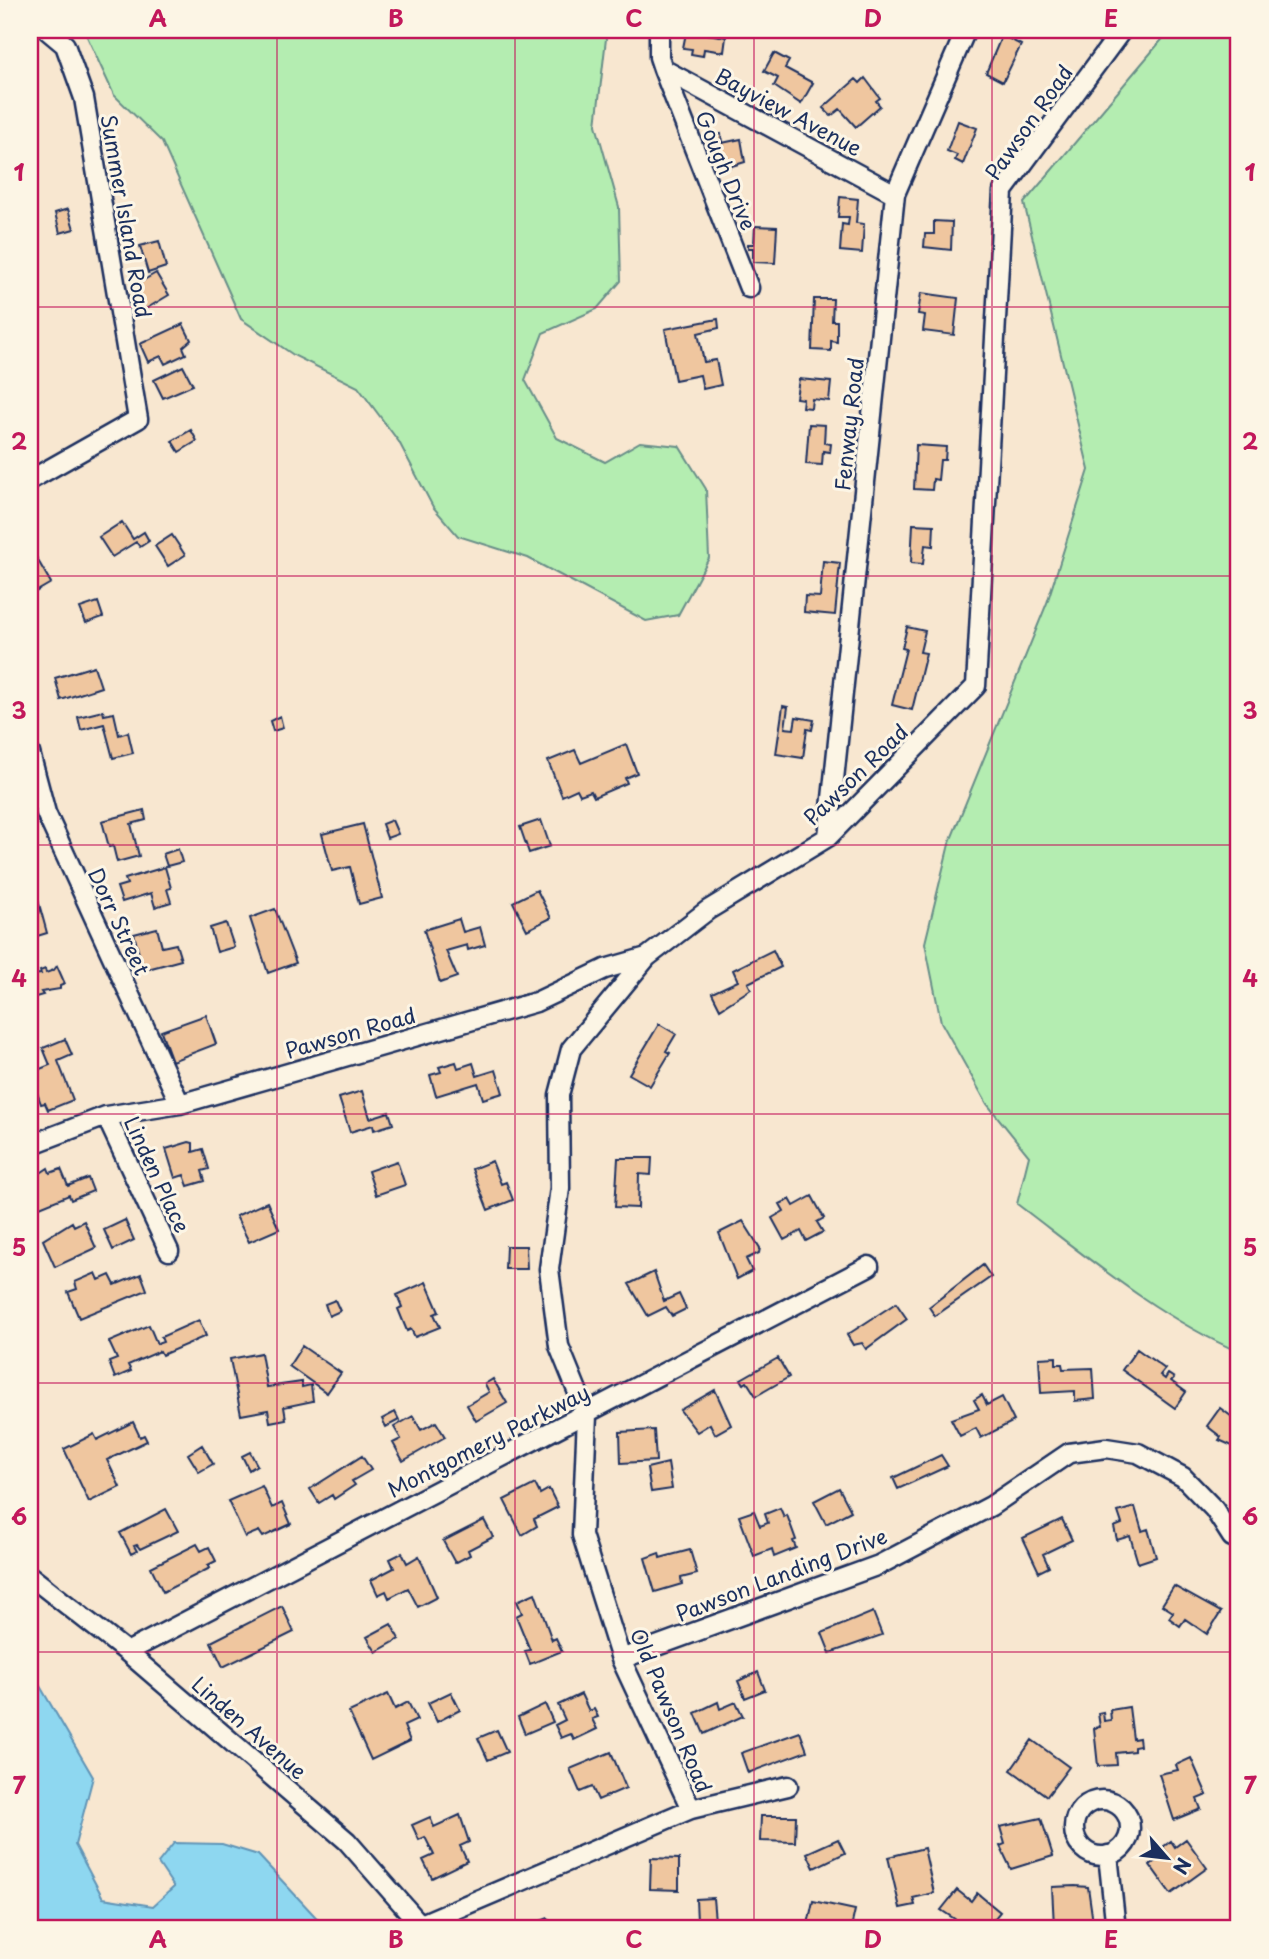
<svg xmlns="http://www.w3.org/2000/svg" width="1269" height="1959" viewBox="0 0 1269 1959" font-family="'Playpen Sans',sans-serif">
<style>
.green{fill:#b4edb1;stroke:#688e88;stroke-width:2}
.water{fill:#8ed7f0;stroke:#6094b6;stroke-width:2}
.building{fill:#efc69f;stroke:#1b2f5e;stroke-width:2}
.lines{fill:none;stroke-linecap:round;stroke-linejoin:round}
.minor-casing{stroke:#1b2f5e;stroke-width:23}
.minor{stroke:#fcf5e5;stroke-width:18}
.grid{fill:none;stroke:#c2185b;stroke-width:2;stroke-opacity:0.55}
.labels{text-anchor:middle;dominant-baseline:central;stroke-width:6;stroke-linejoin:round;paint-order:stroke}
.street-label{font-size:21px;fill:#1b2f5e;stroke:#fcf5e5}
.neatline{fill:none;stroke:#c2185b;stroke-width:2.5}
.grid-label{font-size:23px;text-anchor:middle;font-weight:bold;fill:#c2185b}
</style>
<rect width="100%" height="100%" fill="#f8e7d0"/>
<filter id="ink" filterUnits="userSpaceOnUse"><feTurbulence type="fractalNoise" baseFrequency=".0143" numOctaves="2"/><feDisplacementMap in="SourceGraphic" scale="14" xChannelSelector="R" yChannelSelector="G"/><feConvolveMatrix kernelMatrix="1 2 1 2 8 2 1 2 1" color-interpolation-filters="sRGB"/></filter>
<g filter="url(#ink)">
<path class="green" d="M84,30h523l-11,95 23,82 2,74 -24,28 -54,24 -18,47 32,58 48,24 35,-20 39,4 27,43 3,69 -31,57 -32,6 -118,-63 -70,-22 -25,-29 -34,-65 -41,-55 -63,-31 -54,-37 -79,-177 -48,-47z
M1170,30h69v1322c-81,-35 -152,-95 -222,-148l12,-48 -42,-52 -46,-82 -16,-79 24,-99 98,-241 42,-133 -65,-267z"/>
<path class="water" d="M30,1669l63,108 -18,68 28,53 50,8 21,-19 -16,-24 16,-20 48,1 36,11 69,74h-297z"/>
<path class="building" d="M681,30h25v4l20,3 -2,15 -20,-3 -1,7 -12,-2 1,-5 -9,-1 3,-15z
M1002,35l19,10 -18,37 -17,-9z
M774,53l15,8 -4,7 28,15 -12,21 -27,-18 4,-8 -14,-7z
M865,78l15,20 -4,3 4,5 -24,21 -16,-18 -9,7 -8,-8 33,-29 4,4z
M958,121l19,7 -14,36 -8,-4 2,-5 -10,-4z
M721,134l1,9 19,-4 4,23 -36,11 -6,-35z
M840,197l18,2 -2,24 8,1 -2,29 -22,-2 2,-27 6,1 1,-8h-11z
M68,209l6,20 -14,4 -5,-20z
M934,221l18,1 -1,28 -27,-3 1,-13h9z
M755,226l22,1 -2,36 -22,-1v-14h-5v-4h6z
M159,241l7,26 -18,6 -8,-27z
M156,273l13,22 -25,15 -14,-22z
M921,293l37,5 -4,37 -31,-4 2,-16 -7,-1z
M814,299h19l-1,22h5v21l-6,-1v10l-19,-1z
M718,319l1,9 -21,5 6,29 12,-2 5,25 -18,4 -3,-14 -25,5 -10,-51z
M183,324l8,16 -8,7 3,7 -21,10 -4,-8 -13,6 -8,-18z
M183,366l10,19 -30,13 -9,-18z
M799,379l32,3 -2,19 -17,-2 -1,9 -9,-1 1,-8 -7,-1z
M809,424l16,1 -1,18 7,1 -1,8 -7,-1 -1,14 -16,-1z
M191,430l6,11 -18,11 -7,-11z
M916,445l30,2 -1,13h-5l-2,20 -5,-1 -1,11 -18,-1z
M122,522l11,17 11,-7 5,9 -9,6 -4,-5 -24,15 -13,-20z
M913,524l21,1 -1,21 -8,-1 -2,19 -12,-1z
M172,535l13,20 -17,11 -13,-20z
M33,552l18,31 -19,11 -2,-40z
M823,561l17,2 -5,52 -31,-3 1,-16 15,1z
M98,602l5,15 -17,6 -6,-15z
M907,627l18,4 -5,21 6,1 -14,57 -20,-5 14,-56 -4,-1z
M94,666l7,21 -40,13 -6,-22z
M783,706l5,1 -3,21 9,1 2,-12 18,3 -2,10 -5,-1 -4,29 -27,-4z
M103,711l1,4 10,-2 5,22 9,-3 5,21 -20,5 -9,-34 -23,6 -3,-13z
M280,716l3,12 -10,3 -3,-10z
M626,744l11,29 -12,5 2,5 -33,14 -3,-6 -11,4 -3,-6 -15,7 -14,-35 27,-11 6,13z
M144,810l2,10 -15,4 8,32 -22,6 -4,-16 -4,1 -7,-26z
M392,820l6,14 -11,4 -5,-14z
M541,820l9,26 -21,7 -9,-26z
M363,824l19,74 -23,6 -9,-37 -18,4 -10,-37z
M178,849l4,13 -15,4 -4,-12z
M165,867l6,21 -4,1 4,13 -16,5 -4,-14 -29,9 -5,-15 10,-3 -2,-5z
M537,890l14,28 -24,12 -14,-28z
M38,900l9,33 -13,4 -4,-34z
M275,909l21,54 -28,10 -18,-55z
M459,919l4,13 17,-5 5,18 -17,5 -1,-5 -21,6 11,26 -17,6 -16,-53z
M226,923l8,24 -17,5 -7,-24z
M157,928l5,19 14,-3 5,16 -37,10 -3,-10 -4,1 -2,-6 4,-1 -5,-20z
M773,950l8,17 -33,16 3,6 -31,20 -8,-16 26,-12 -5,-11z
M57,966l8,18 -5,2v3l-19,3 2,3 -11,3 4,15 -6,2v-40l11,-1 -1,-3 5,-2 1,4 8,-3z
M206,1015l10,29 -44,17 -11,-30z
M659,1024l17,10 -10,17 4,2 -20,33 -21,-12z
M65,1039l7,16 -14,6 15,39 -25,10 -3,-7 -4,1 -11,-31 20,-8 -7,-17z
M456,1062l2,6 15,-5 4,13 19,-6 7,23 -20,6 -5,-16 -42,13 -6,-21 11,-3 -2,-5z
M362,1091l8,27 19,-6 4,12 -19,6 -1,-5 -23,7 -11,-34z
M189,1142l4,1v9l10,-3 6,20 -7,2 3,10 -17,5 -4,-11 -9,3 -9,-29z
M618,1158h34l-1,17 -12,-1 -1,34 -23,-1z
M397,1161l8,24 -29,10 -8,-24z
M492,1161l9,23 5,-2 7,18 -25,10 -16,-41z
M48,1168l2,5 11,-4 7,17 20,-8 5,13 -22,9 -2,-5 -39,16v-31z
M812,1196l12,22 -7,4 6,10 -17,9 -5,-10 -17,9 -12,-22 12,-7 -4,-7 10,-5 4,7z
M267,1202l12,27 -30,13 -13,-26z
M125,1220l9,20 -21,10 -9,-20z
M84,1221l12,27 -41,19 -12,-27 29,-18 2,4z
M743,1221l17,27 -1,5 -13,6 6,12 -15,8 -18,-46z
M506,1246h20l1,23h-22z
M983,1265l8,12 -56,39 -6,-9z
M654,1272l10,29 15,-7 7,15 -14,7 -6,-9 -18,9 -19,-32z
M96,1273l3,7 11,-5 5,10 26,-11 6,16 -68,28 -11,-26 9,-3 -2,-7z
M426,1282l13,30 -5,2 6,13 -25,10 -4,-8 -4,2 -9,-22 4,-2 -5,-12z
M335,1300l5,11 -11,5 -4,-12z
M896,1303l11,16 -41,30 -4,-6 -9,2 -6,-10z
M199,1320l7,16 -44,19 -2,-4 -32,14 3,6 -16,7 -6,-16 8,-3 -8,-17 40,-17 8,19 6,-2 -2,-5z
M302,1346l39,27 -14,20 -38,-27z
M1137,1349l28,20 -5,6 5,4 3,-5 6,4 -3,3 15,11 -11,16 -53,-38z
M261,1353l6,34 35,-5v5l9,-2 2,16 -29,6 2,12 -16,3 -2,-12 -27,5 -11,-56z
M1056,1357v7h6l1,5 30,-1 2,31 -20,2v-10l-34,2 -2,-35z
M778,1358l11,19 -33,19 -9,-14 -3,2 -3,-5z
M493,1379l14,24 -31,18 -9,-16 22,-13 -4,-8z
M715,1390l16,35 -16,9 -5,-10 -13,8 -17,-22z
M982,1395l5,10 15,-8 12,24 -33,17 -5,-10 -16,8 -9,-17 28,-10 -5,-9z
M1220,1408l19,14v27l-20,-9 2,-3 -14,-11z
M395,1412l4,8 -13,7 -4,-8z
M413,1416l8,14 15,-8 9,15 -42,24 -10,-18 8,-4 -7,-12z
M133,1422l7,15 4,-2 3,6 -40,19 13,27 -31,15 -25,-53 30,-15 3,6z
M654,1430l2,31 -35,2 -1,-31z
M202,1445l11,19 -14,8 -11,-18z
M250,1452l7,13 -8,5 -7,-14z
M941,1455l7,11 -50,23 -5,-11z
M362,1456l9,14 -19,11 3,4 -21,14 -2,-4 -13,8 -9,-14z
M668,1463l4,26 -21,3 -4,-24z
M535,1484l5,10 9,-5 9,18 -24,12 3,7 -15,9 -18,-35z
M262,1486l10,22 10,-5 9,21 -28,13 -4,-6 -14,6 -17,-36z
M839,1488l12,23 -25,13 -12,-23z
M1135,1507l7,24 6,-2 8,28 -18,6 -8,-27 -13,4 -3,-13 8,-3 -4,-12z
M780,1508l4,9 3,-2 9,25 -3,1 3,7 -22,9 -2,-8 -18,7 -15,-40 15,-5 6,15 8,-3 -3,-9z
M166,1509l12,22 -38,18 -3,-4 -3,1 3,5 -6,3 -11,-21z
M1062,1519l10,21 -29,14 6,13 -10,5 -16,-34z
M484,1520l9,17 -25,13 2,5 -15,8 -12,-22z
M197,1544l4,7 8,-4 7,14 -8,4 2,3 -47,24 -12,-25z
M690,1550l7,24 -16,4 1,6 -27,8 -10,-34 14,-5 1,5z
M402,1553l5,10 12,-7 18,41 -19,10 -10,-19 -19,10 -3,-7 -8,4 -7,-15 23,-12 -4,-9z
M1174,1586l47,26 -14,22 -22,-15 -5,7 -11,-8 4,-6 -11,-7z
M535,1593l17,47 4,-2 6,13 -32,13 -5,-13 5,-1 -14,-34 6,-3 -5,-12z
M282,1606l12,26 -71,35 -12,-25z
M873,1612l9,23 -52,18 -8,-20z
M391,1624l8,15 -23,13 -9,-15z
M758,1672l7,18 -20,8 -7,-17z
M451,1692l9,18 -23,12 -9,-19z
M388,1694l7,15 13,-7 9,18 -13,6 6,15 -39,19 -22,-48z
M581,1694l8,17 5,-2 4,8 -6,2 5,10 -23,11 -3,-6 -10,4 -6,-13 10,-5 -7,-15z
M718,1702l2,7 16,-7 7,14 -39,18 -9,-21z
M545,1704l8,18 -28,12 -7,-17z
M1129,1707l4,32 6,-1 1,8 -6,1v4l-18,2 1,12 -19,1 -4,-38 6,-1 -2,-14 5,-1 1,9 7,-1 -1,-10z
M497,1730l10,22 -19,8 -10,-22z
M800,1732l7,19 -59,22 -7,-20z
M1032,1740l37,27 -22,29 -36,-26z
M611,1752l15,36 -28,12 -6,-13 -12,5 -10,-23z
M1191,1758l16,37 -10,4 4,10 -27,11 -15,-46 19,-4 -2,-5z
M460,1815l9,27 -9,4 7,15 -35,17 -9,-18 11,-5 -9,-18 -6,3 -7,-15 18,-8 4,10z
M761,1816h35l-1,26 -35,-1z
M1041,1818l12,38 -42,13 -11,-23 5,-2 -5,-17z
M838,1839l7,14 -31,15 -7,-15z
M1186,1839l21,29 -36,26 -21,-29 17,-12 -4,-6 8,-6 4,6z
M924,1848l10,45 -21,5 2,7 -15,3 -12,-51z
M651,1858l28,1v31l-29,-1z
M1075,1886l13,1 6,42h-31v-4l-9,1 -2,-39z
M957,1890l14,11 6,-8 23,19 -14,17h-16l-29,-19z
M713,1898l2,23h-18l-1,-22z
M813,1901l42,9 -4,18 4,1h-48z
M548,1918l4,11h-31z"/>
<g class="lines">
<defs>
<path id="minor" d="M659,30v27l4,12 86,219
M663,69l232,125
M30,480l108,-61 -54,-321 -19,-53 -18,-15
M30,753l16,60 134,291
M828,837l67,-643 71,-164
M647,957l-76,92 -12,46 1,93 -11,81 10,77 28,69 -5,120 39,124 70,150
M106,1116l63,135
M30,1145l76,-29 74,-12 356,-102 69,-33 42,-12 61,-47 120,-73 148,-151 27,-495 119,-161
M30,1576l97,76 220,189 77,88
M127,1652l742,-386
M621,1659l258,-94 112,-59 78,-53 37,-5 32,5 45,24 31,32 18,28
M1074 1828a28 28 0 1 1 56 0a28 28 0 1 1-56 0Z
M1108,1855l8,74
M421,1924l270,-115 97,-23"/>
</defs>
<use href="#minor" class="minor-casing"/>
<use href="#minor" class="minor"/>
</g>
</g>
<path class="grid" d="M277,30v1899M515,30v1899M754,30v1899M992,30v1899M30,307h1209M30,576h1209M30,845h1209M30,1114h1209M30,1383h1209M30,1652h1209"/>
<g class="labels">
<g class="street-label">
<text transform="translate(789 111) rotate(28)">Bayview Avenue</text>
<text transform="translate(1028 122) rotate(-55)">Pawson Road</text>
<text transform="translate(727 170) rotate(68)">Gough Drive</text>
<text transform="translate(127 216) rotate(80)">Summer Island Road</text>
<text transform="translate(848 424) rotate(-84)">Fenway Road</text>
<text transform="translate(855 774) rotate(-44)">Pawson Road</text>
<text transform="translate(120 921) rotate(65)">Dorr Street</text>
<text transform="translate(350 1032) rotate(-16)">Pawson Road</text>
<text transform="translate(158 1174) rotate(65)">Linden Place</text>
<text transform="translate(488 1440) rotate(-27)">Montgomery Parkway</text>
<text transform="translate(781 1574) rotate(-21)">Pawson Landing Drive</text>
<text transform="translate(672 1710) rotate(67)">Old Pawson Road</text>
<text transform="translate(250 1727) rotate(41)">Linden Avenue</text>
</g>
</g>
<rect width="1269" height="1959" fill="none" stroke="#fcf5e5" stroke-width="77"/>
<g transform="translate(1167 1858) rotate(118)" stroke="#fcf5e5" stroke-width="5" paint-order="stroke">
<path d="M0-5L12 26L0 18L-12 26Z" fill="#1b2f5e"/>
<text y="-10" font-size="19" font-weight="bold" text-anchor="middle" fill="#1b2f5e">N</text>
</g>
<rect x="38" y="38" width="1192" height="1882" class="neatline"/>
<g class="grid-label">
<text x="158" y="27">A</text>
<text x="396" y="27">B</text>
<text x="634" y="27">C</text>
<text x="873" y="27">D</text>
<text x="1111" y="27">E</text>
<text x="19" y="181">1</text>
<text x="1250" y="181">1</text>
<text x="19" y="450">2</text>
<text x="1250" y="450">2</text>
<text x="19" y="719">3</text>
<text x="1250" y="719">3</text>
<text x="19" y="987">4</text>
<text x="1250" y="987">4</text>
<text x="19" y="1256">5</text>
<text x="1250" y="1256">5</text>
<text x="19" y="1525">6</text>
<text x="1250" y="1525">6</text>
<text x="19" y="1794">7</text>
<text x="1250" y="1794">7</text>
<text x="158" y="1948">A</text>
<text x="396" y="1948">B</text>
<text x="634" y="1948">C</text>
<text x="873" y="1948">D</text>
<text x="1111" y="1948">E</text>
</g>
</svg>
